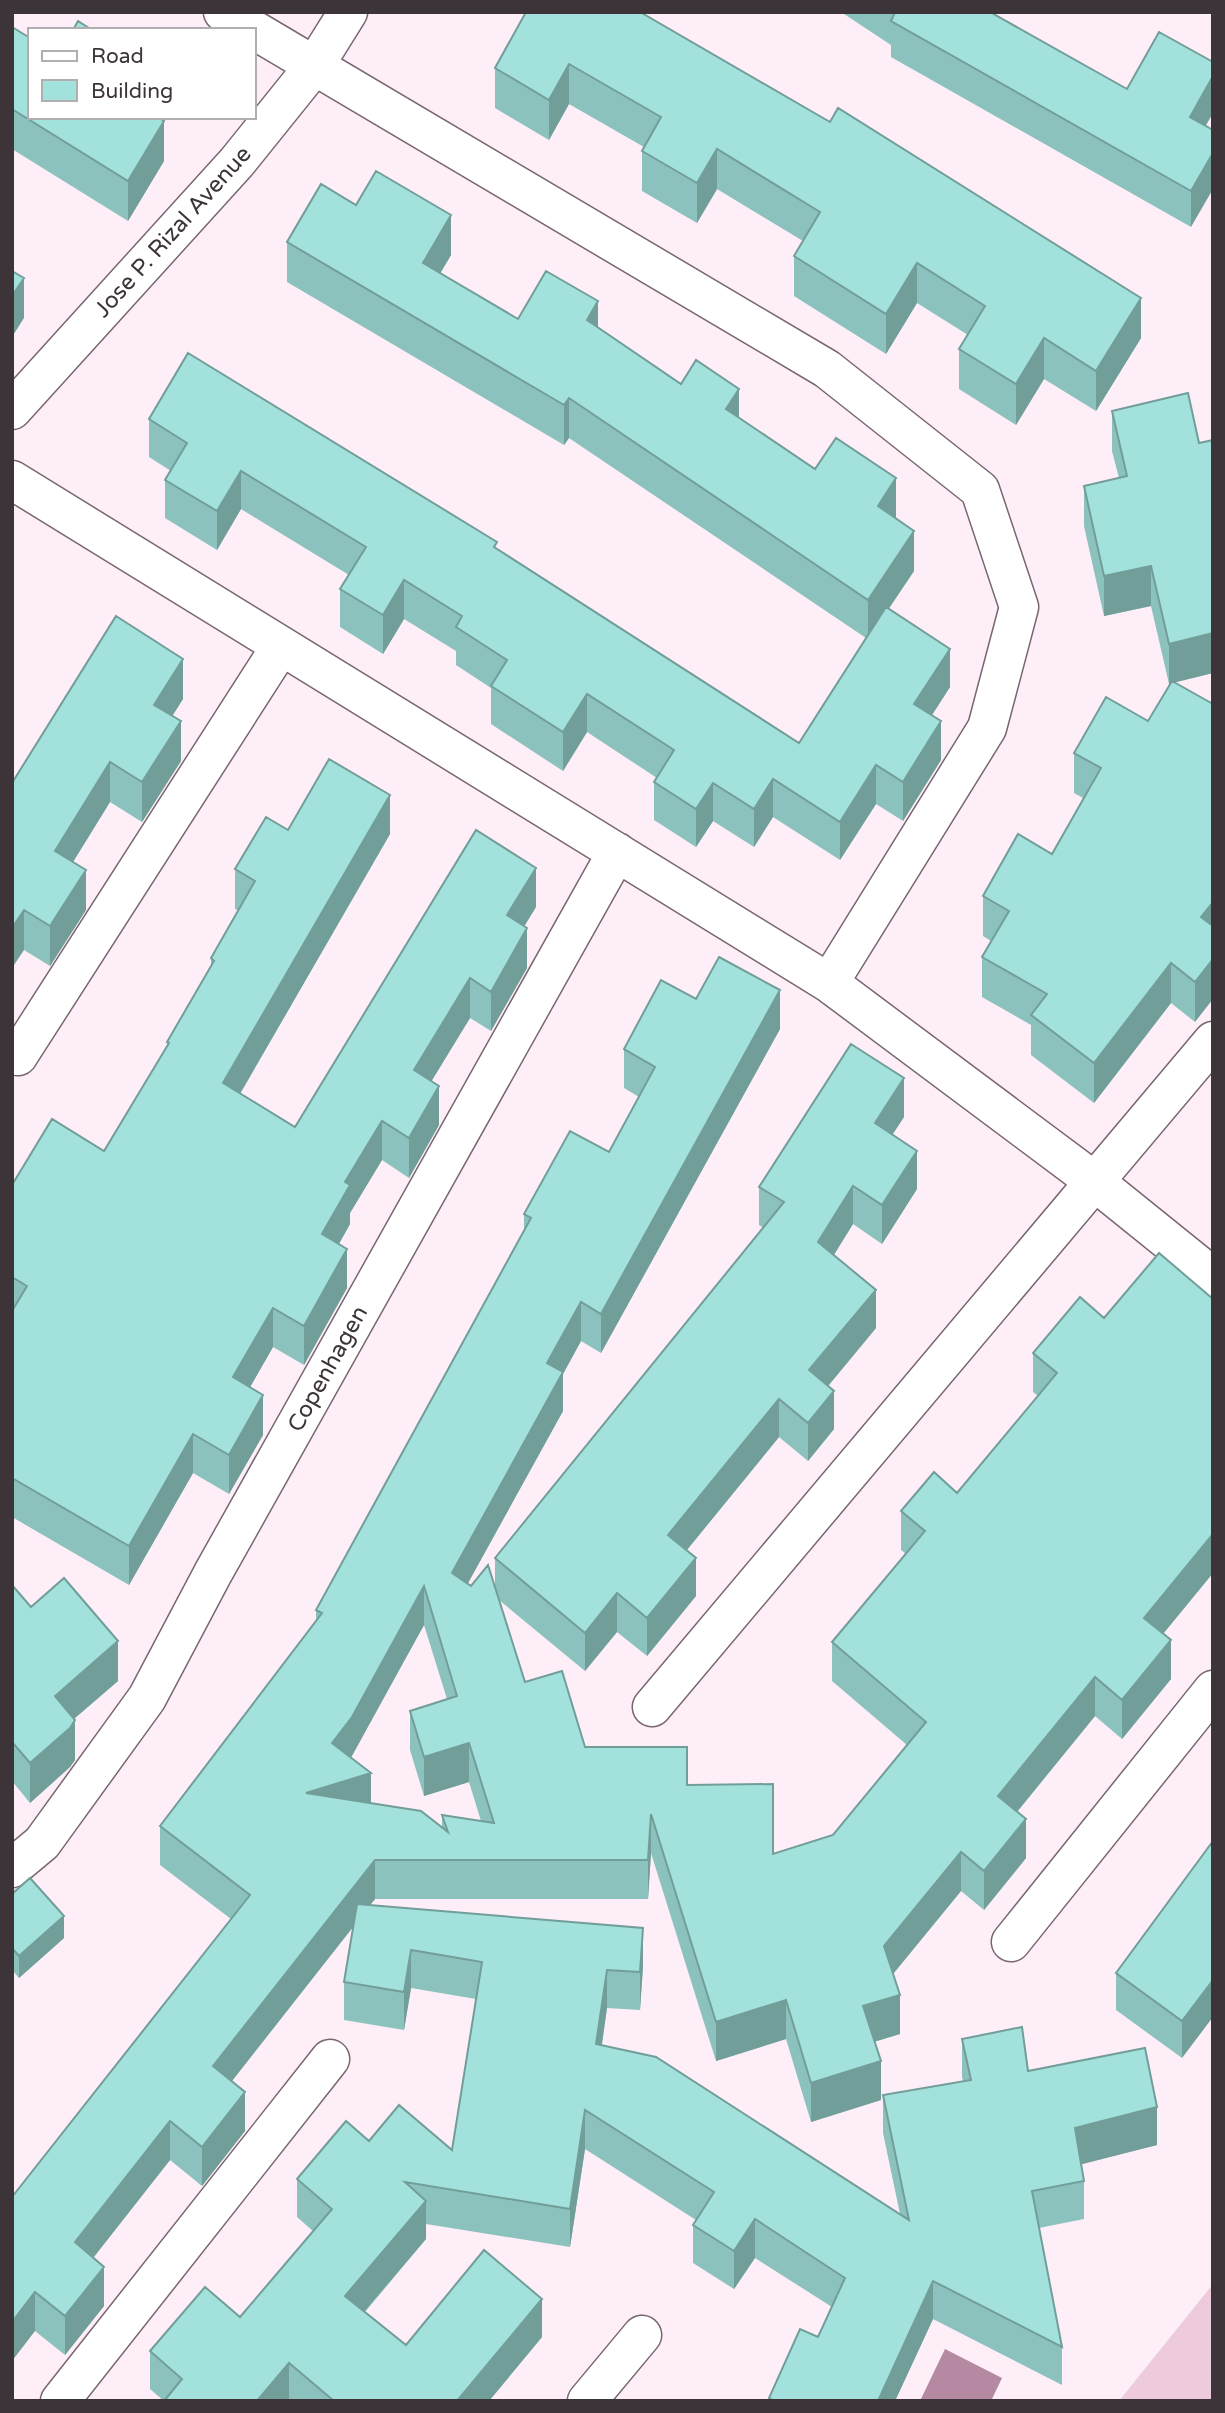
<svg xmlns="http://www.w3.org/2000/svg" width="1225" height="2413" viewBox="0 0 1225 2413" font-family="'Varela Round',sans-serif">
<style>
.green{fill:#edcbdd}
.water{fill:#b589a1}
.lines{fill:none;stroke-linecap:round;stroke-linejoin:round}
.minor-casing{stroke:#786770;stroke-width:41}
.minor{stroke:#fff;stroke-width:38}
.wall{fill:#8cc2bd;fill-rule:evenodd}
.shaded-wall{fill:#729e9a}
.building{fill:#a3e1dc;stroke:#729e9a;stroke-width:2;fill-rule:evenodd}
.labels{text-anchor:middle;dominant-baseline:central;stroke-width:5;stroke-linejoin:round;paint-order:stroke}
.street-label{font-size:23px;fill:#3c3438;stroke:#fff}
</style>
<rect width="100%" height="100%" fill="#feeef7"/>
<path class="green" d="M1213,2284v117h-94z"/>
<path class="water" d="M945,2349l57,29 -11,23h-71z"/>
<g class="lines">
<defs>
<path id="minor" d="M223,12l30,18
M254,30l573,339 153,121 39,117 -32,121 -158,255
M12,410l225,-248 78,-97 33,-53
M12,480l817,503 265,198 119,96
M12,1051l6,5 263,-410
M652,1707l561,-666
M12,1868l30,-25 105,-145 66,-125 404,-721
M1011,1942l202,-252
M60,2401l270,-342
M587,2401l55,-66"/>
</defs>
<use href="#minor" class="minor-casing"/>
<use href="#minor" class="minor"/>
</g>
<path class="wall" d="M526,12l615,326 -45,73 -52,-32 -28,46 -57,-36v-40l9,-14 -51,-32 -31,51 -92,-58v-40l9,-15 -86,-52 -20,34 -55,-32v-40l2,-4 -75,-43 -20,36 -54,-32v-40z
M841,12h149l137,77 86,-27v51l-8,13 -14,101 -300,-170v-12z
M12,27l152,134 -36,60 -116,-72z
M356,205l95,50 -11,18 78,46 80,8 83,57 58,34 76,51 81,49 18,53 -26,38 62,78 -18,28 9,45 -38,61 -27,-17 -36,56 -67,-43 -19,30 -41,-26 -17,26 -42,-27v-38l3,-4 -70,-46 -24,39 -72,-47v-36l-35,-23v-14l-52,-32 -21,35 -43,-27v-38l9,-14 -108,-66 -24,41 -52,-32v-38l6,-9 -22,-14v-38l348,130 302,194 67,-105 -297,-200 -5,7 -277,-163v-40z
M1112,411l87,32 14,-3v233l-39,9 39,22 -18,318 -24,-19 -77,100 -63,-48v-30l-49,-28v-40l9,-16 -8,-5v-40l69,-42 31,-56 -9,-5v-40l74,-32 22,-38 -1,1 -18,-78 -47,10 -20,-90v-40l35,-8 -7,-27z
M183,699l-11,17 9,45 -39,61 -32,-20 -37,60 13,48 -36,56 -26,-16 -12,-167z
M288,830l102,4 -150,260 55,33 241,-220 -12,19 3,42 -36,63 -21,-13 -39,63 8,44 -30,53 -27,-18 -32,53v11l-11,20 8,44 -43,77 -31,-18 -23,40 13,48 -34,59 -36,-21 -64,112 -117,-68v-332l92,-34 63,-105v-4l44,-77v-7l28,-47 -4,-2v-40z
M696,999l84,30 -179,324 -20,-12 -18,33v37l-95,172 3,3 24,-1v-27l269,-330 -5,-3v-38l145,-70 -12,18 25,54 -35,55 -29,-20 -19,31 42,73 -48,58 6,43 -26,32 -29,-24 -92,113 9,46 -49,60 -30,-24 -32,39 -86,-71 26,82 60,65 102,38 86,69 60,-19 74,-90 -75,-64v-39l74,-88 -5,-4v-39l56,-18 81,-97 -5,-4v-39l71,-35 109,-19v274l-50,61 8,45 -49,60 -27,-23 -78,96 9,46 -42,52 -23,-19 -68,83 7,60 -26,8 7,58 -70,22 -25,-83 -70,22 -65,-208 -3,46h-273l-5,6 273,61 -3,44 -33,-2 -5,37 298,169 -17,-81v-38l80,-14 -1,-4v-38l66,32 129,74 -76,19 3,17v38l-45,9 23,119v38l-129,-66 -38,82h-126v-3l49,-61 14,-30 -77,-49 -21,31 -41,-26v-38l3,-5 -111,-71 -15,98 -144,-23v15l-61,73 41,33 136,-8 -53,64h-325l-14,-12v-38l90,-34 73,-86 -16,-14v-38l72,-38 83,9 24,-151 -65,-11 -7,42 -60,-10v-38l9,-55 -121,154 13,50 -43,55 -32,-26 -77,98 11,48 -39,49 -30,-24 -23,-134 219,-278 -71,-54v-39l156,-204v-12l208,-378v-18l85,-62 30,-55 -15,-9v-39zM424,1625l23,74 -37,12v39l14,46 45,-14 12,39 -39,-6v13l-71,-25 -21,-46z
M1213,1140v41l-2,-1v-38z
M12,1585l19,22 87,74 -44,38 1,41 -5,7 -40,36 -18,-22z
M1213,1841l-31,217 -66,-48v-37z
M12,1894l52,44 -45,40 -7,-8z"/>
<path class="shaded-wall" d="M569,64v40l-20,36v-40z
M1213,76v37l-23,40v-36z
M164,121v40l-36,60v-40z
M717,149v40l-20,34v-40z
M1213,153v36l-22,38v-36z
M451,215v40l-28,48v-40z
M917,263v40l-31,51v-40z
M24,278v40l-12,19v-41z
M1141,298v40l-45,73v-40z
M598,301v40l-11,-21z
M1044,338v41l-28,46v-41z
M739,389v40l-13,-20z
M569,398v40l-5,7v-40z
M241,471v38l-24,41v-39z
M896,478v40l-18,-12z
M914,531v40l-46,69v-40z
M1151,566v40l-47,10v-40z
M404,580v39l-21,35v-39z
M1213,633v40l-44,11v-40z
M950,649v38l-36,56v-39z
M183,659v40l-29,46v-40z
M587,694v38l-24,39v-39z
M181,721v40l-39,61v-40z
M941,721v39l-38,61v-39z
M110,762v40l-55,89v-40z
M876,765v39l-36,56v-38z
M773,779v38l-19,30v-38z
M713,783v38l-17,26v-38z
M390,795v39l-167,289v-40z
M536,868v39l-29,48v-40z
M86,870v40l-36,56v-40z
M1213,902v40l-12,-25z
M24,910v40l-12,18v-40z
M527,928v40l-36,63v-39z
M1213,959v40l-18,23v-40z
M1171,963v40l-77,100v-40z
M470,978v40l-56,92v-40z
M780,990v39l-179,324v-39z
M904,1078v39l-29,44v-38z
M439,1086v39l-30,53v-40z
M382,1121v39l-32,53v11l-28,50v-40l23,-52z
M917,1151v38l-35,55v-39z
M853,1186v38l-35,56v-38z
M347,1249v39l-43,77v-39z
M876,1290v38l-67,81v-39z
M581,1302v39l-18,33v37l-111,201v-39l95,-210z
M273,1308v39l-40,70v-40z
M834,1391v38l-26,32v-38z
M263,1395v40l-34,59v-39z
M779,1399v38l-111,136v-38z
M193,1434v39l-64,112v-39z
M1213,1534v39l-69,84v-39z
M696,1558v38l-49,60v-38z
M424,1586v39l-72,131 -20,26v-39z
M617,1593v39l-32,39v-38z
M1171,1640v39l-49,60v-39z
M118,1641v40l-63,54v-39z
M1095,1677v39l-97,119v-39z
M75,1720v40l-5,7 -40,36v-40z
M469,1743v39l-45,14v-39z
M371,1773v39l-65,-19z
M651,1814v39l-3,46v-39z
M1026,1819v39l-42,52v-39z
M961,1852v39l-77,94v-39z
M375,1860v39l-162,206v-39z
M64,1916v22l-45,40v-22z
M643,1928v38l-3,44v-38z
M411,1950v38l-7,42v-38z
M607,1970v38l-11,74v-38z
M1213,1980v37l-31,41v-37z
M900,1995v39l-37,11v-39z
M786,2000v39l-70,22v-39z
M881,2061v39l-70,22v-39z
M245,2092v39l-43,55v-39z
M1157,2107v38l-82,21v-38z
M585,2110v39l-15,98v-38z
M170,2121v39l-95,121v-39z
M426,2201v38l-81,95v-38z
M755,2219v39l-21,31v-38z
M104,2267v39l-39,49v-39z
M933,2281v38l-38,82h-17z
M35,2292v39l-23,30v-39z
M542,2299v38l-53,64h-32z
M289,2363v38h-32z"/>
<path class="building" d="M526,12h114l190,110 8,-14 303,190 -45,73 -52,-33 -28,46 -57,-35 26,-43 -68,-43 -31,51 -92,-58 26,-44 -103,-63 -20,34 -55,-32 19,-34 -92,-53 -20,36 -54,-32z
M895,12h95l137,77 32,-57 54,30v14l-23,41 23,13v23l-22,38 -300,-170z
M78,21l14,9h-19z
M12,27l18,11v79h128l6,4 -36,60 -116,-72z
M376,171l75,44 -28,48 95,56 28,-48 52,30 -11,19 94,64 15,-24 43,29 -13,20 89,60 21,-31 60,40 -18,28 36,25 -46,69 -299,-202 -5,7 -277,-163 34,-58 35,21z
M12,271l12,7 -12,18z
M188,353l309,189 -3,5 305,196 87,-136 64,42 -36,55 27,17 -38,61 -27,-17 -36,57 -67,-43 -19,30 -41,-26 -17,26 -42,-27 20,-32 -87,-56 -24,38 -72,-46 16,-26 -51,-33 6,-11 -58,-36 -21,35 -43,-26 26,-42 -125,-76 -24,40 -52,-31 22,-37 -38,-24z
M1188,393l11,50 14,-3v193l-44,11 -18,-78 -47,10 -20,-90 43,-10 -15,-65z
M116,616l67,43 -29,46 27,16 -39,61 -32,-20 -55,89 31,19 -36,56 -26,-16 -12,18v-145z
M1172,681l41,23v198l-12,15 12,9v33l-18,23 -24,-19 -77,100 -63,-48 16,-21 -65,-37 27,-46 -26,-15 35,-62 34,20 49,-86 -27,-15 32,-56 42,24z
M329,759l61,36 -167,288 72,44 181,-297 60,38 -29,47 20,13 -36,64 -21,-14 -56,92 25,16 -30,52 -27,-17 -37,61 5,3 -28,49 25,15 -43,77 -31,-18 -40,69 30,18 -34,60 -36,-21 -64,112 -117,-68v-167l15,-25 -15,-9v-92l40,-66 52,32 65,-108 -2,-1 47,-81 -3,-3 44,-77 -20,-12 31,-52 22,13z
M719,957l61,33 -179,324 -20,-12 -34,61 16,9 -111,201 19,13 17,-21 37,117 37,-11 23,76h102v38l86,-1v70l60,-19 93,-113 -94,-80 93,-111 -24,-20 33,-39 23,21 100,-120 -24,-20 47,-56 24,21 55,-65 54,46v235l-69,84 27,22 -49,60 -27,-23 -97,119 28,23 -42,52 -23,-19 -77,94 16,49 -37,11 18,55 -70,22 -25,-83 -70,22 -65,-208 -3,46h-273l-162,206 32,26 -43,55 -32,-26 -95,121 29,25 -39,49 -30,-24 -23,30v-125l238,-302 -90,-69 162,-213 -6,-3 215,-392 -7,-4 46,-83 39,21 46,-85 -31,-18 37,-69 35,19zM424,1586l33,110 -47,15 14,46 45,-14 25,80 -52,-8 6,17 -27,-21 -115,-18 65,-20 -39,-30 20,-26z
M851,1044l53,34 -29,45 42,28 -35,54 -29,-19 -35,56 58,48 -67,80 25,21 -26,32 -29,-24 -111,136 28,23 -49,60 -30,-25 -32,40 -90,-75 289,-356 -25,-15z
M64,1578l54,63 -63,55 20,24 -5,8 -40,35 -18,-21v-157l19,22z
M1213,1841v139l-31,41 -66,-48z
M30,1878l34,38 -45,40 -7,-8v-54z
M357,1904l286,24 -3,44 -33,-2 -11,74 60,13 253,163 -26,-125 88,-15 -9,-41 60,-12 6,44 117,-23 12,59 -82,21 9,53 -52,10 30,156 -129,-66 -55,120h-104l-5,-3 31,-69 18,8 27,-59 -90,-59 -21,32 -41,-26 21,-33 -129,-82 -15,99 -165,-27 21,19 -81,95 61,49 78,-95 58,49 -85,102h-123l-45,-38 -32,38h-93l18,-22 -32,-28 55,-64 35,30 92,-108 -35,-30 49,-58 23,20 30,-36 53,45 30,-188 -71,-12 -7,42 -60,-10z"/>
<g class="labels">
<g class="street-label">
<text transform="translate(173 232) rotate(-48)">Jose P. Rizal Avenue</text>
<text transform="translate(328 1369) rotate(-61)">Copenhagen</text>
</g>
</g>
<rect width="1225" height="2413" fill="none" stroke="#3c3438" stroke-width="28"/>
<rect x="28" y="28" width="228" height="91" fill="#ffffff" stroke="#b1aeaf" stroke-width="2"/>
<rect x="42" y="51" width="35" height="10" fill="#ffffff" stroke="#b1aeaf" stroke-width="2"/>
<text x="91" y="63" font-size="21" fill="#3c3438">Road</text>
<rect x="42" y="80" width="35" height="21" fill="#a3e1dc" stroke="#b1aeaf" stroke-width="2"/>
<text x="91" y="98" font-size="21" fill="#3c3438">Building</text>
</svg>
